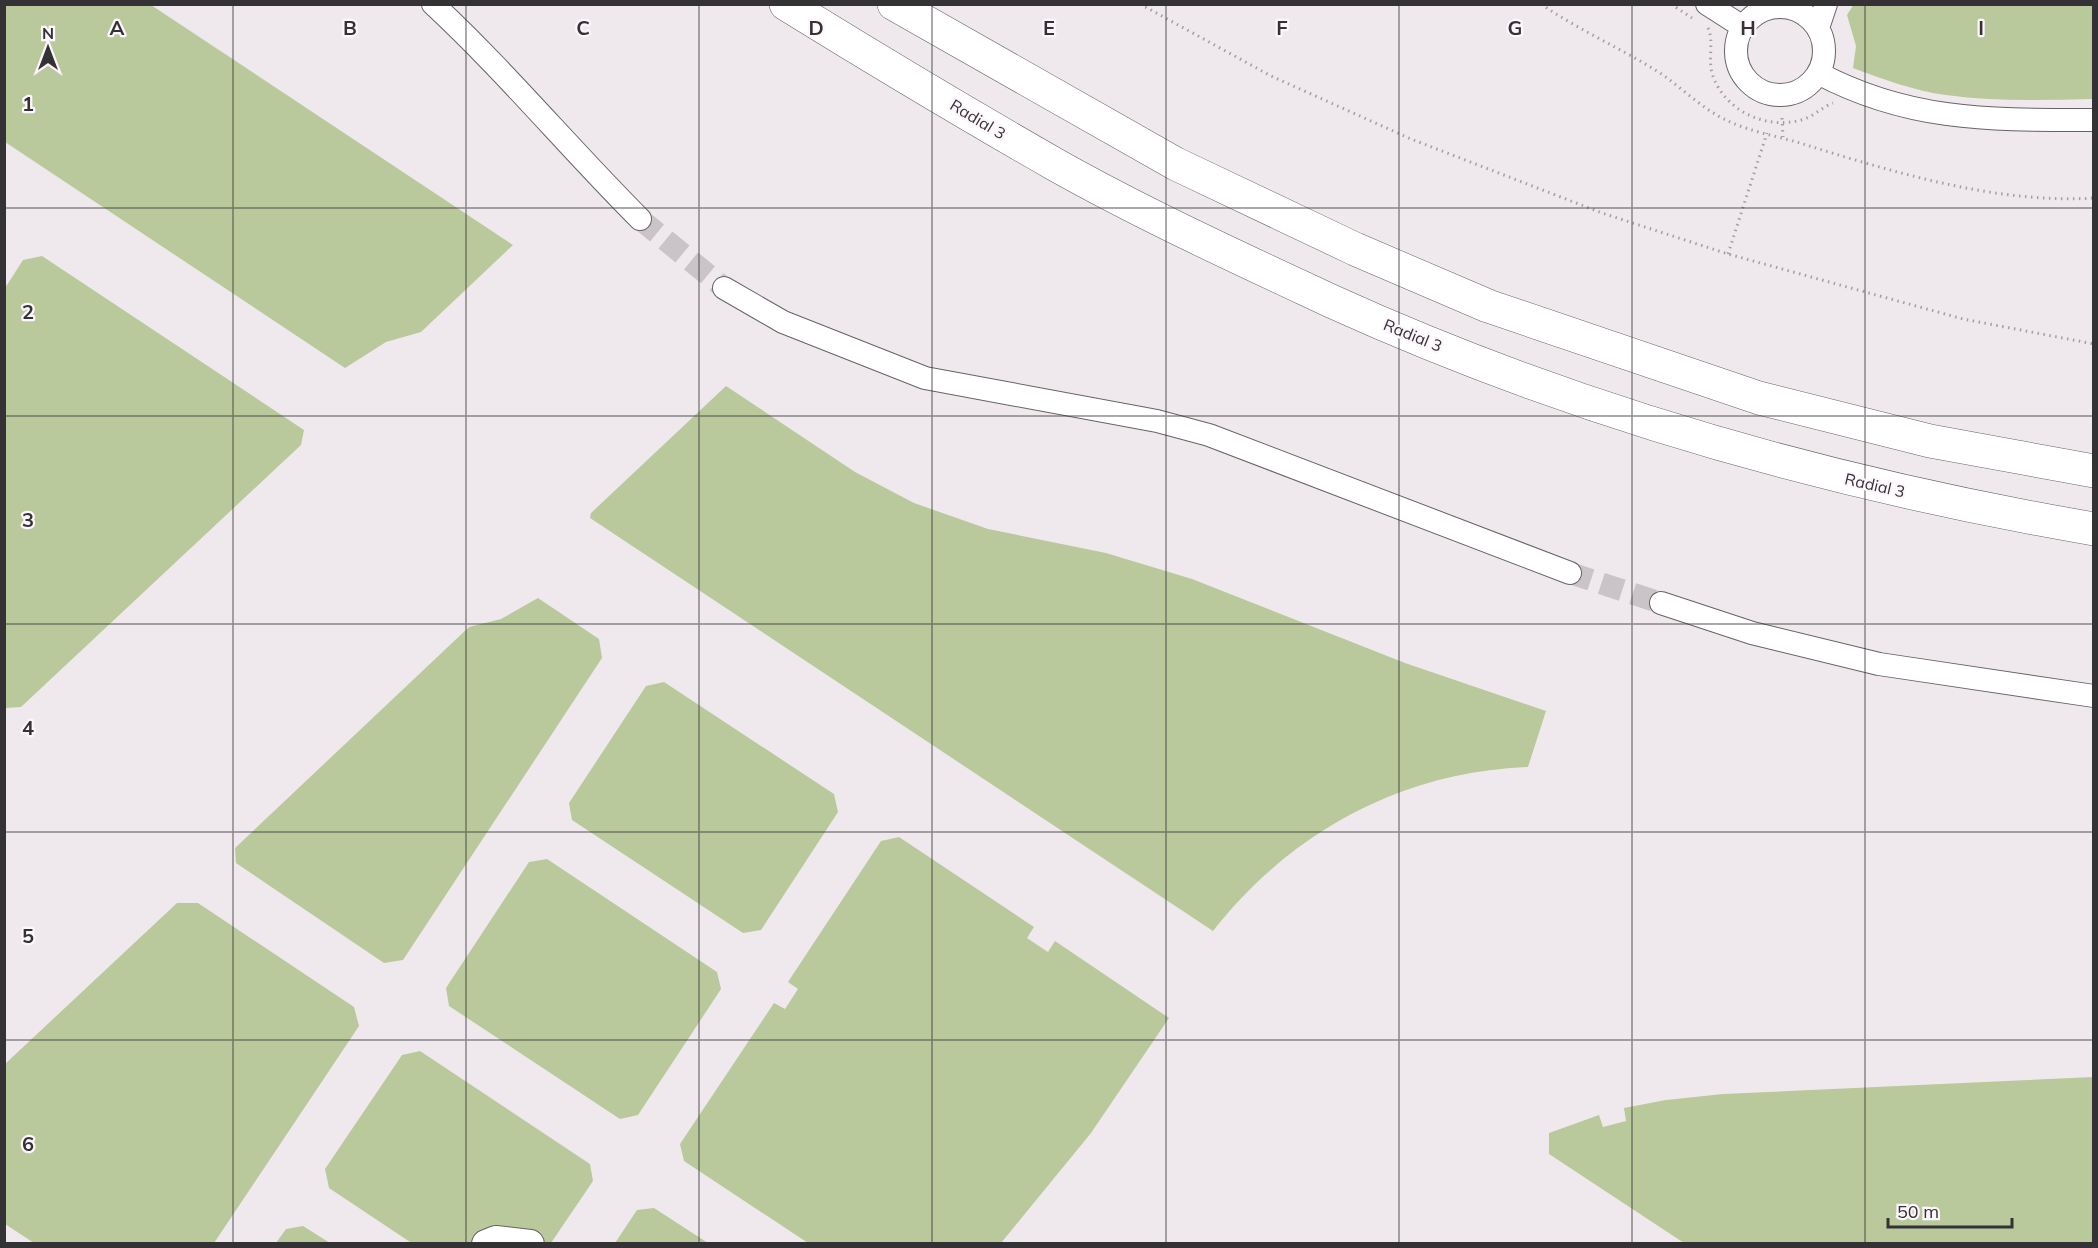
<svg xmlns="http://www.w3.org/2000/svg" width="2098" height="1248" viewBox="0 0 2098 1248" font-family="Mulish,sans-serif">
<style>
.green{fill:#b9c99c}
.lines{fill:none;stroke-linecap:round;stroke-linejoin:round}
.minor-tunnel{stroke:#cac4c9;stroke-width:22;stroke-dasharray:22 11;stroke-linecap:butt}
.minor-casing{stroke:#686267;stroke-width:24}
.major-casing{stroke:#686267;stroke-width:30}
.highway-casing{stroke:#686267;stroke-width:34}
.path{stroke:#a49fa3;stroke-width:3;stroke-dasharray:1.5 4.5;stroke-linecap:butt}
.minor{stroke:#fff;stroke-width:22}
.major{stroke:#fff;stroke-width:28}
.highway{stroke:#fff;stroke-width:33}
.grid{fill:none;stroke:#343234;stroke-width:1.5;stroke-opacity:0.55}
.labels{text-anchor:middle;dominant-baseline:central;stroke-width:4.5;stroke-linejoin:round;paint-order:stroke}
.street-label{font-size:16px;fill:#343234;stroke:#fdf6fc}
.grid-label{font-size:20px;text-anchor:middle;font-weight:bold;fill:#343234;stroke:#fdf6fc;stroke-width:4.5;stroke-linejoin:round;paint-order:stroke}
</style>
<rect width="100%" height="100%" fill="#efe9ee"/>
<path class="green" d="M1854,4l239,1v94c-49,1 -98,3 -147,-4 -31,-4 -64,-16 -93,-27l3,-22 -9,-31z
M4,5h147l362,240 -92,87 -35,10 -41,26 -340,-226z
M42,256l262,174 -3,15 -280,262 -16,1v-420l18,-28z
M726,386l129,86 59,31 74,26 118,24 86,26 213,84 141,48 -18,56c-127,5 -237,65 -315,164l-623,-413 1,-5z
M538,598l61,41 3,19 -199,302 -19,3 -148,-100 -1,-15 234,-221 32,-8z
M664,682l170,112 4,18 -77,118 -18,3 -171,-113 -3,-17 77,-117z
M899,837l135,90 -7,11 21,14 7,-11 114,77 -78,115 -90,110h-193l-124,-82 -4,-17 94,-141 11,6 13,-20 -10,-7 93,-141z
M547,859l170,113 4,17 -83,126 -18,4 -171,-113 -3,-18 83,-126z
M177,903h21l156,104 5,19 -145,217h-180l-29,-19v-160z
M420,1051l170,113 3,17 -42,62 -138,1 -84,-56 -4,-19 77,-114z
M2093,1077v166h-409l-135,-89v-21l50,-18 4,12 23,-6 -2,-13 42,-8 57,-6z
M654,1208l54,35h-93l22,-33z
M303,1226l27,17h-54l10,-14z"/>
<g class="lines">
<path class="minor-tunnel" d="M640,219l84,69
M1570,573l91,30"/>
<defs>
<path id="minor" d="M433,4c73,68 137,145 207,215
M1707,4l36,23
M1736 51a44 44 0 1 1 88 0a44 44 0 1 1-88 0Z
M1818,28l8,-24
M1818,73c92,49 175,47 276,47
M724,288l59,34 142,56 232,43 52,14 361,138
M1661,603l91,30 127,31 215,32"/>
<path id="major" d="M486,1244l10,-4 34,4"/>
<path id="highway" d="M786,4c89,55 179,109 270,161 89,50 183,93 275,136 242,110 501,183 763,228
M894,4l282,160 179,85 133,57 271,92 171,43 164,30"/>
</defs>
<use href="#minor" class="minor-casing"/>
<use href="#major" class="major-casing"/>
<use href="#highway" class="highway-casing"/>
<path class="path" d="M1140,4l131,72 140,63 191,74 126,41 235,65 131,25
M1541,4c39,27 82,45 122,71 21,15 40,34 63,45 22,11 50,16 74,23 93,29 195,61 294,55
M1671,4l21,14
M1708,28c6,12 0,31 4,45 11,37 53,57 89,47 12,-3 21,-13 32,-17
M1782,118l1,19
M1728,254l39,-121"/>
<use href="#minor" class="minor"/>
<use href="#major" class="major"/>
<use href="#highway" class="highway"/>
</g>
<path class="grid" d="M233,4v1240M466,4v1240M699,4v1240M932,4v1240M1166,4v1240M1399,4v1240M1632,4v1240M1865,4v1240M4,208h2090M4,416h2090M4,624h2090M4,832h2090M4,1040h2090"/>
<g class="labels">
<g class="street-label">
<text transform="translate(978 119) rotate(31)">Radial 3</text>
<text transform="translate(1413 335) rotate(22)">Radial 3</text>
<text transform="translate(1875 485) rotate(13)">Radial 3</text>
</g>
</g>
<g class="grid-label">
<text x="117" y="35">A</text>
<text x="350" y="35">B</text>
<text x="583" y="35">C</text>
<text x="816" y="35">D</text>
<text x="1049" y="35">E</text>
<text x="1282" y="35">F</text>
<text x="1515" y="35">G</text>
<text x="1748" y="35">H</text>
<text x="1981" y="35">I</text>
<text x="28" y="111">1</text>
<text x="28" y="319">2</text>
<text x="28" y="527">3</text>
<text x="28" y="735">4</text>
<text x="28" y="943">5</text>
<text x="28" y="1151">6</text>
</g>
<rect width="2098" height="1248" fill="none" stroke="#343234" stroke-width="12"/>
<g transform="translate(48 48)" stroke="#fdf6fc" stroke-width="4.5" paint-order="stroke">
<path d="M0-4.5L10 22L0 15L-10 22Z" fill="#343234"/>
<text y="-9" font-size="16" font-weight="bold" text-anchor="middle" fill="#343234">N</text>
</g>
<path d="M1888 1218v9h124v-9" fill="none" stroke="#343234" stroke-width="3"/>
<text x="1897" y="1218" font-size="18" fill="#343234" stroke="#fdf6fc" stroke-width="4.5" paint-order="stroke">50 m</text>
</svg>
